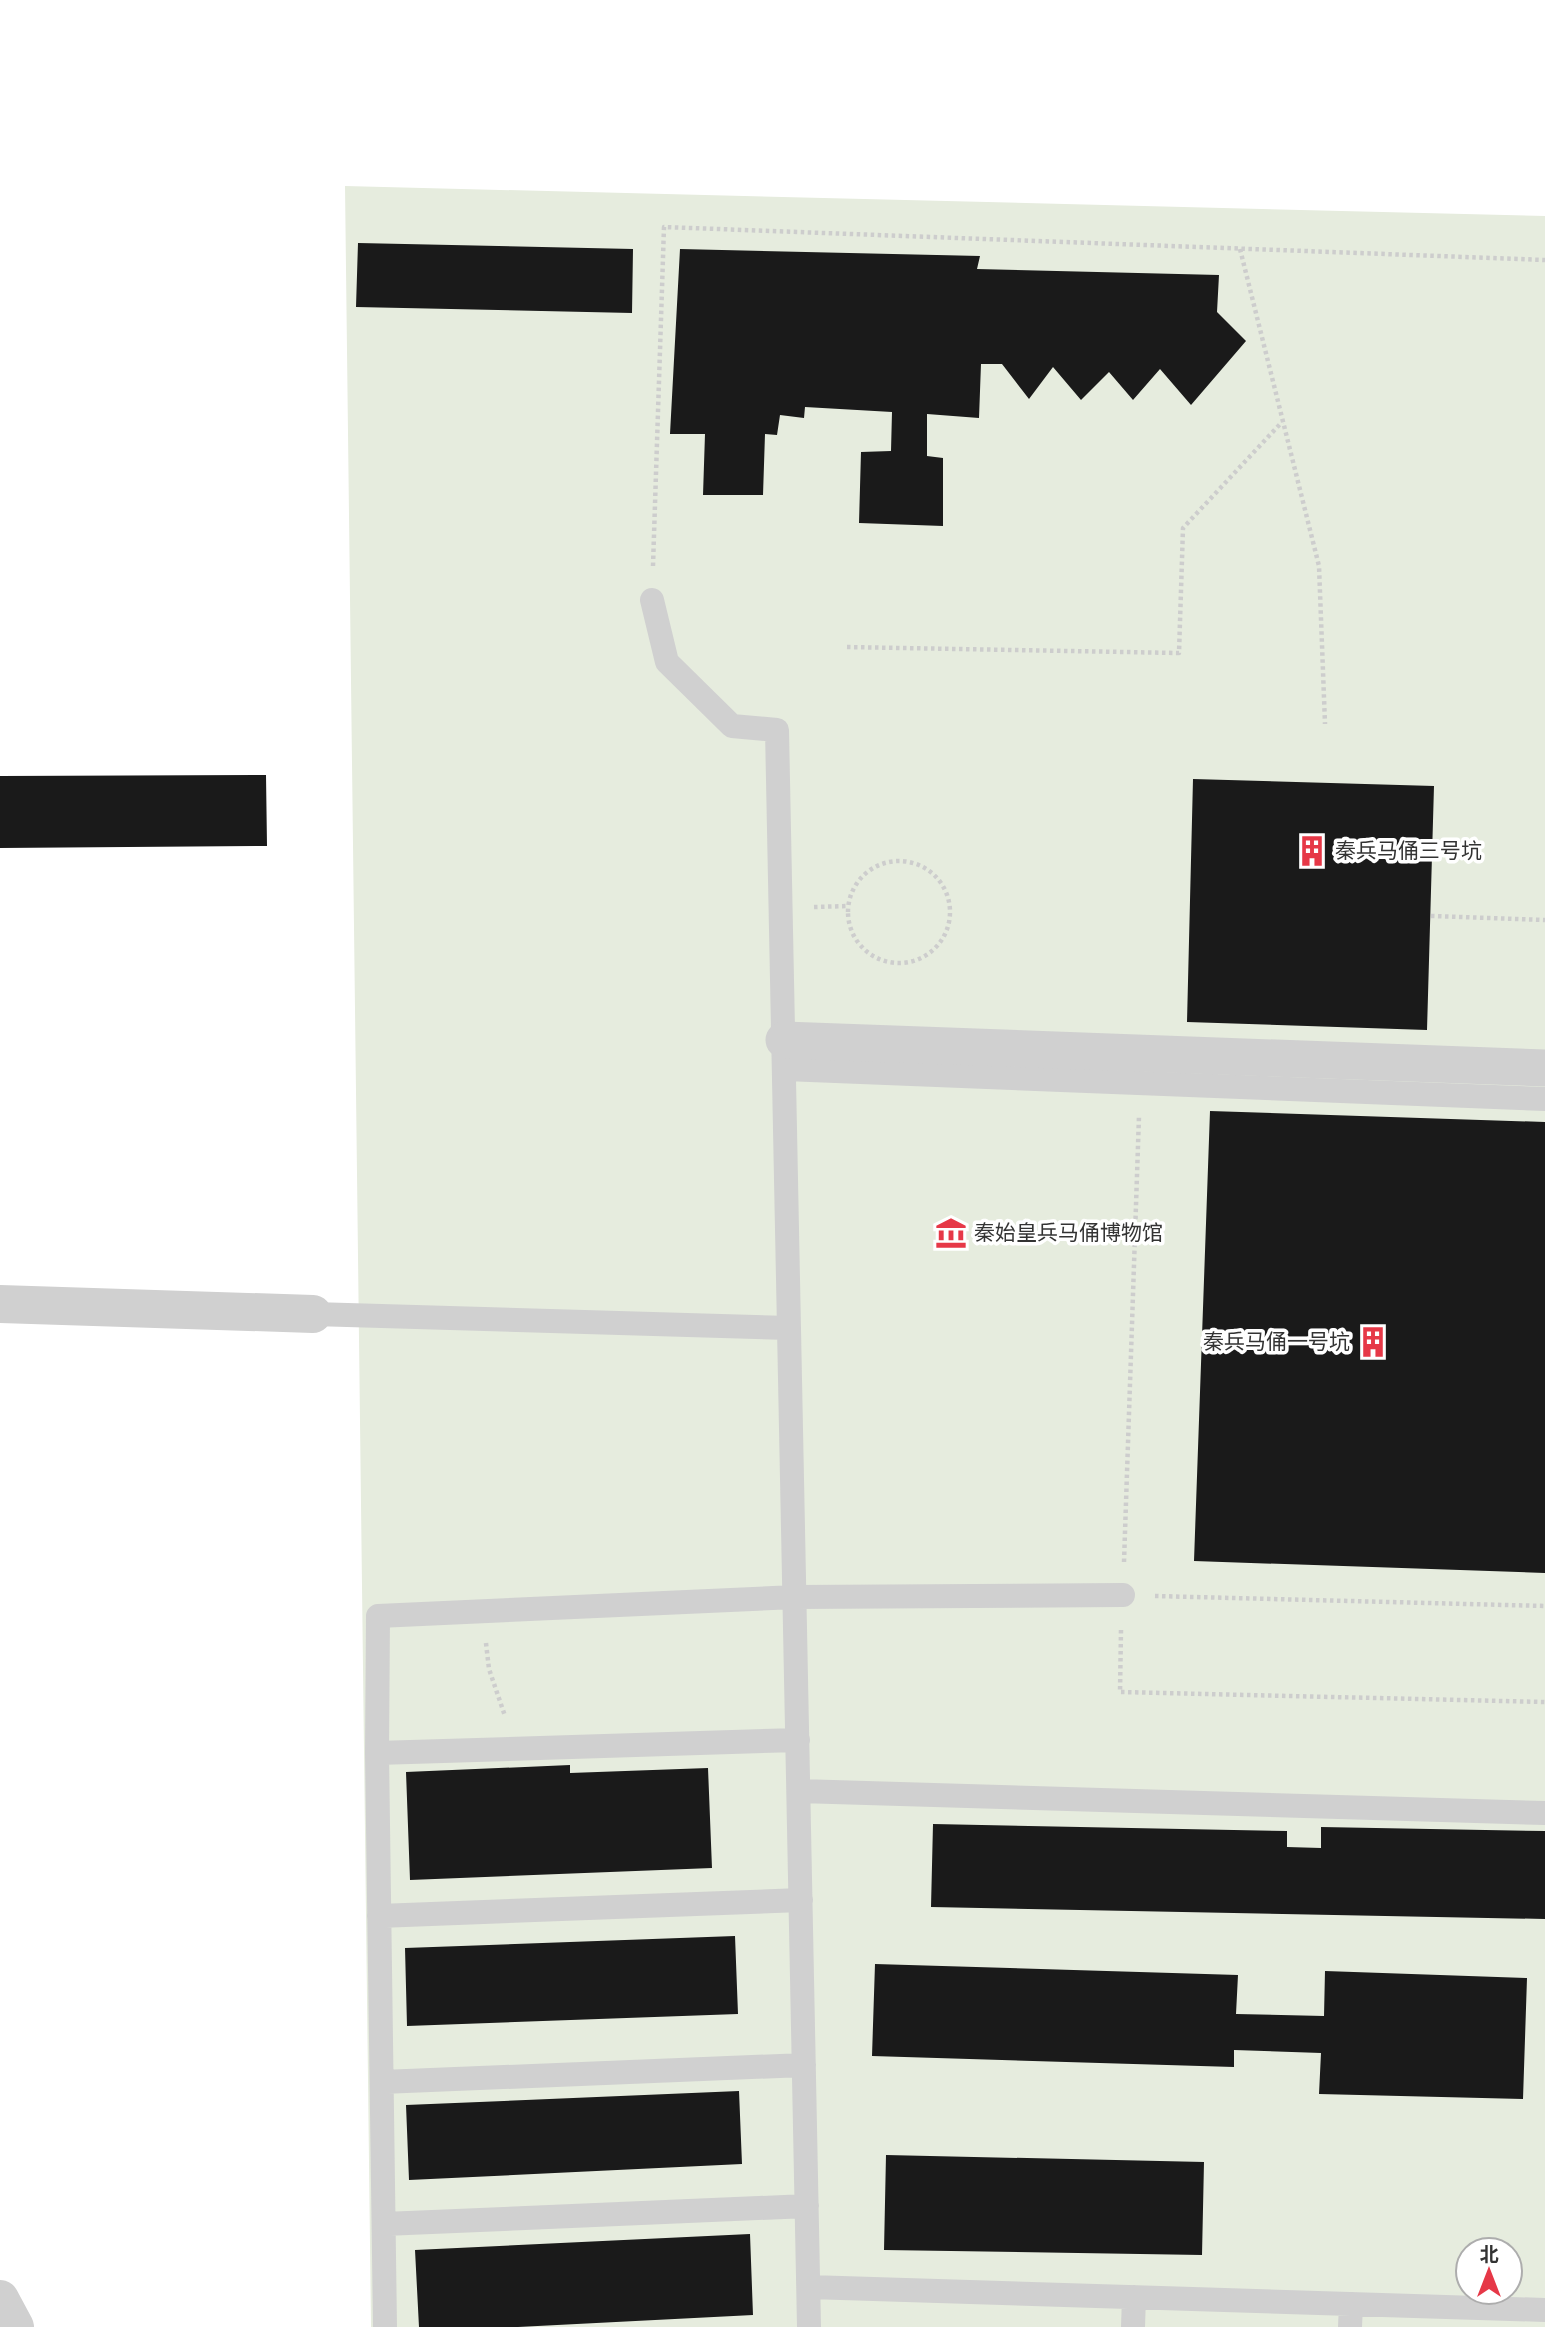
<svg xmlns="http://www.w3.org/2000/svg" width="1545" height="2327" viewBox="0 0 1545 2327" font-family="'Varela Round','Noto Sans SC',sans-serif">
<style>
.green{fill:#e6ecde;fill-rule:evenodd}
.building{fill:#1a1a1a}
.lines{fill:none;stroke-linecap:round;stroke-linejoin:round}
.path{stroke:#cdcdcd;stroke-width:4.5;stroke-dasharray:3.5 3.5;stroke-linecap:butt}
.service{stroke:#d0d0d0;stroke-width:24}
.pedestrian{stroke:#d0d0d0;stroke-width:37}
.minor{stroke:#d0d0d0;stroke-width:38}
.labels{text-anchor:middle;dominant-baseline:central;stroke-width:7;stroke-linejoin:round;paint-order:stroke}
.poi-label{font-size:21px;fill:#333;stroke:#fff;text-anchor:start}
</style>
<rect width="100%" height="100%" fill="#fff"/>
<path class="green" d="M345,186l1200,30v2111h-1174zM1468,2250h42v42h-42z"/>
<path class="building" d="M358,243l275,6 -1,64 -276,-6z
M680,249l300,7 -3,13 242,6 -2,37 29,29 -55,64 -31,-36 -27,31 -24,-28 -28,28 -28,-33 -24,32 -27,-35h-21l-2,54 -52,-4v42l16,2v68l-84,-3 2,-71 30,-1 1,-39 -87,-5 -1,11 -24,-3 -3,20 -12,-1 -2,61h-60l2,-61h-35z
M266,775l1,71 -267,2v-72z
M1193,779l241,7 -7,244 -240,-8z
M1210,1111l335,11v451l-351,-12z
M570,1765v8l138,-5 4,100 -302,12 -4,-108z
M933,1824l354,7v16l34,1v-21l224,4v88l-614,-12z
M735,1936l3,78 -331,12 -2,-78z
M875,1964l363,11 -2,39 88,2 1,-45 202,7 -4,121 -204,-5 2,-41 -87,-3v17l-362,-11z
M739,2091l3,73 -333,16 -3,-75z
M886,2155l318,7 -2,93 -318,-5z
M750,2234l3,81 -235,12h-99l-4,-77z"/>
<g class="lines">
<path class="path" d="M1240,249l79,317 6,158
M653,566l11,-339 881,33
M847,647l332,6 4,-125 99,-106
M848 912a51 51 0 1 1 102 0a51 51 0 1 1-102 0Z
M814,907l35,-1
M1431,916l114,4
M1124,1562l15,-446
M1155,1596l390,10
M1121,1630l-1,62 425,10
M486,1643l3,26 16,47"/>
<path class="service" d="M652,600l15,62 65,64 45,4 32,1597
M785,1069l760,30
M313,1314l476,14
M377,1753l421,-13
M799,1791l746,22
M379,1916l422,-16
M382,2082l422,-17
M384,2224l423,-18
M809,2287l736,23
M385,2327l-8,-574 1,-137 417,-19 328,-2
M1133,2327l1,-30
M1350,2327l1,-23"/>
<path class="pedestrian" d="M784,1040l761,28"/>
<path class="minor" d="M0,1304l313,10
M0,2299l15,28"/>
</g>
<defs>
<symbol id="building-bare" viewBox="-9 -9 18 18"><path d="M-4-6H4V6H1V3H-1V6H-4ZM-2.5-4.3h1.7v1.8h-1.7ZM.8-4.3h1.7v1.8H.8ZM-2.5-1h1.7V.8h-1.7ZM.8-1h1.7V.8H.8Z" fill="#e63847" stroke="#fff" stroke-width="2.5" paint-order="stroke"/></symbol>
<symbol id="museum-bare" viewBox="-9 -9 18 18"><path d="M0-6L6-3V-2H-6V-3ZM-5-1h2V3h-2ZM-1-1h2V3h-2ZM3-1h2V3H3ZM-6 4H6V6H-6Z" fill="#e63847" stroke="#fff" stroke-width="2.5" paint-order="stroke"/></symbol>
</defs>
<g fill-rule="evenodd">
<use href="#building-bare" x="1290" y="829" width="44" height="44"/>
<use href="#museum-bare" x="929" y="1211" width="44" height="44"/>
<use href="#building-bare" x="1351" y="1320" width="44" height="44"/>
</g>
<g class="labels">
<g class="poi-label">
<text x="1335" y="851">秦兵马俑三号坑</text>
<text x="974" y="1233">秦始皇兵马俑博物馆</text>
<text x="1350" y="1342" text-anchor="end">秦兵马俑一号坑</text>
</g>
</g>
<g transform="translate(1489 2271)"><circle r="33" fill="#ffffff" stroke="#adadad" stroke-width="2"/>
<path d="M0-5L12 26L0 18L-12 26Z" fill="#e63847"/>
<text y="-10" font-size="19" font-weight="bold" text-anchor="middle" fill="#333333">北</text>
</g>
</svg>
